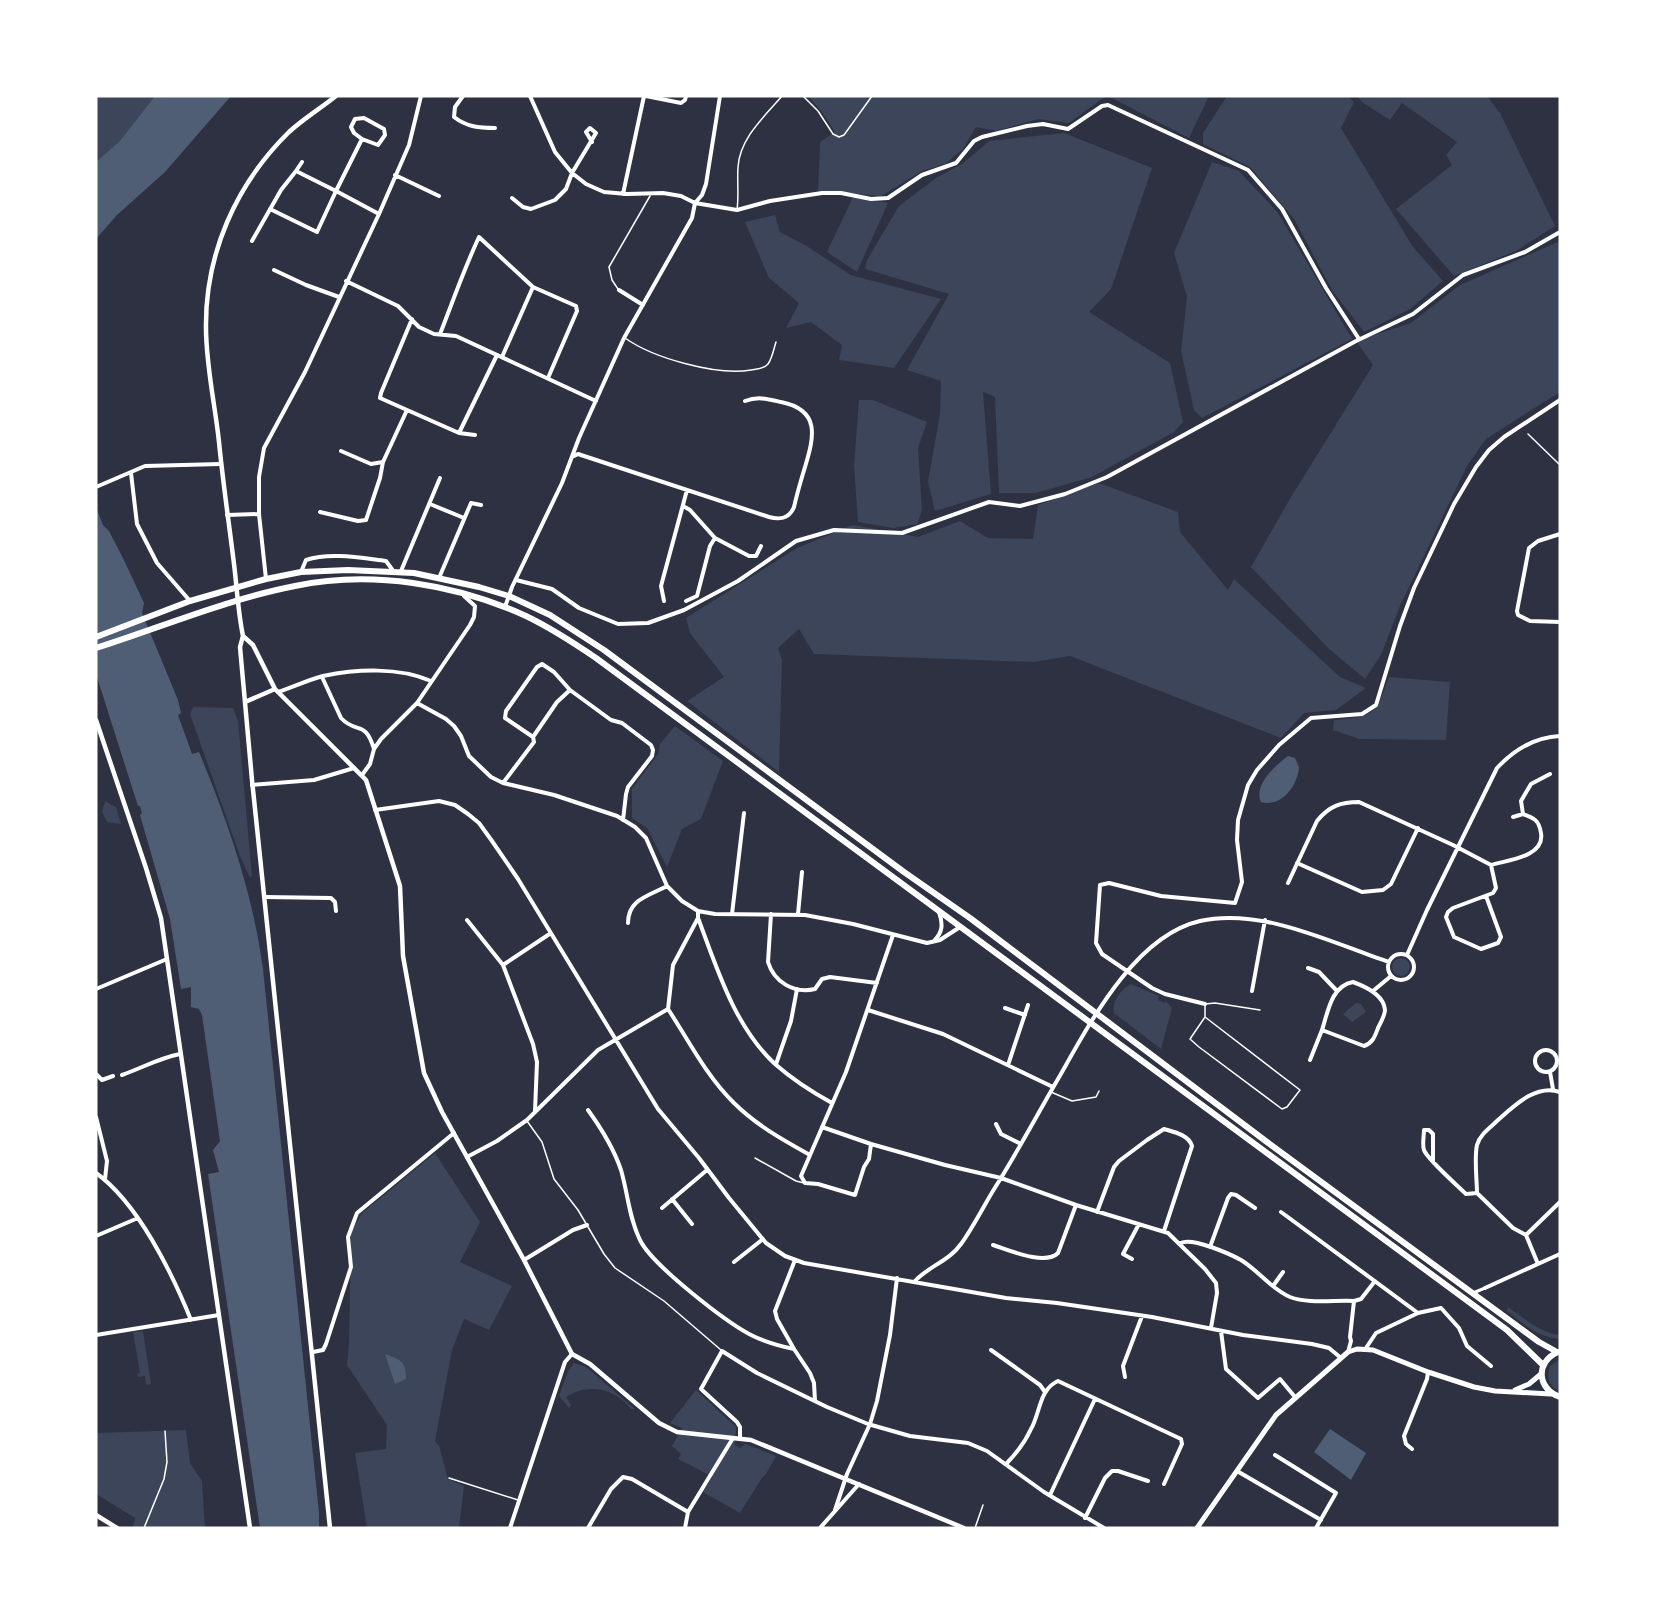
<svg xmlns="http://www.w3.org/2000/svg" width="1656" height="1624" viewBox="0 0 1656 1624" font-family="'Roboto Serif',serif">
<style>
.green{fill:#3c4559}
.water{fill:#4f5d75}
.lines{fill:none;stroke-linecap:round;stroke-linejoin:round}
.service{stroke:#fff;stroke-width:1.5}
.pedestrian{stroke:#fff;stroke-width:3}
.minor{stroke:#fff;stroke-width:4}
.tertiary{stroke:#fff;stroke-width:4.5}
.secondary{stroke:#fff;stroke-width:5}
.primary{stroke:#fff;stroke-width:6}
</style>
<rect width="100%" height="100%" fill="#2d3142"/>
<path class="green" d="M96,96h65l-65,75z
M808,96h298l-37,27 -31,-4 -42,12 -20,-4 -13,22 -18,15 -23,7 -41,25 -63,-5 2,-49 15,-10 -13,-20z
M1108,96h101l-20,42z
M1227,96h121l6,6 -13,26 72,119 30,34 -33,28 -46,23 -32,-42 -38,-71 -44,-52 -47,-23v-11z
M1357,96h130l13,17 55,113 -39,25 -62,25 -58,-67 56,-44 -6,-10 11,-13 -55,-39 -12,17 -27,-17z
M1064,133l88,35 -41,121 -22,23 81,51 13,59 -9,10 -82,45 -56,16h-37l-4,-96 -12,-5 8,102 -56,17 -7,-30 12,-67 1,-33 -34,-11 42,-76 -84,-25 2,-9 32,-54 37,-28 26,-14 27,-23z
M1212,162l27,9 39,42 74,126 -150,79 -8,-8 -13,-59 6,-54 -13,-44z
M853,197l35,6 -31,69 -30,-20z
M775,215l5,17 25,13 46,30 90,24 -47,69 -55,-8 3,-15 -31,-23 -25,6 13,-25 -30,-25 -24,-56z
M1560,241v151l-74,47 -19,27 -67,140 -19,49 -16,24 -37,-31 -77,-81 40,-70 82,-132 -17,-24 55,-18 49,-38z
M859,400h14l54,22 -9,26 4,62 -5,14 -23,4 -36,-6 -4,-56z
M1099,483l79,29 2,20 48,58 6,-11 106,98 26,11 -30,22 -32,3 -23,25 -211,-82 -36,6 -220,-8 -15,-25 -21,19 4,12 -3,112 -92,-71 37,-24 -34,-44 -4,-15 111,-70 56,-23 65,12 42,-16 28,17 45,1 5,-34z
M1389,677l61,5 -4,58 -87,-1 -26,-9 1,-10c42,-4 41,-5 55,-43z
M193,707l40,1 5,13 14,155 -2,2 -10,-22 -50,-142z
M675,726l48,35 -22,58 -19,10 -15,38 -20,-39 -15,-10v-29l26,-35 2,-10z
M105,801l11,6 5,17 -14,-2 -5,-10z
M1392 967a9 9 0 1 1 18 0a9 9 0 1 1-18 0Z
M1131,984l28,12 -1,4 7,3 1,-2 6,7 -11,41 -47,-36c-3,-11 7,-24 17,-29z
M1356,1003l5,1 5,8 -14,10 -9,-8z
M435,1153l45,69 -20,40 52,24 -23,44 -25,-11 -12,31 -17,91 4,5 9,33 16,7 -5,42h-92l-12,-75 31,-4 1,-24 -40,-60 2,-21 2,-111 10,-19z
M1508,1307c16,11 32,26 52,28v4c-22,-1 -36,-15 -53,-28z
M143,1331l8,53 -5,1 -1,-9 -7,1 -1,-3 3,-1 -7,-41z
M1560,1359v32c-11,-4 -14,-14 -10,-25z
M574,1363l12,4 49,42h-4c-17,-21 -42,-26 -65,-12l5,8 -2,3 -10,-12 9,-25z
M696,1390l40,37 -1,18 5,3 5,-4 31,12 -10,18 -4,4 -22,35 -37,-21 10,-15 -35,-18 3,-5 -9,-8 10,-18 -12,-5z
M186,1430l4,33 12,18 3,47h-72l2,-10 -39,-24v-61z"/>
<path class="water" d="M155,96h76l-66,76 -48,43 -21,24v-77l24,-21z
M96,507l7,18 6,6 14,27 21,45 -2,10 36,87 3,13 -3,2 14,39 7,-2c29,70 54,142 64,217l56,544v15h-59l-52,-354 11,-2 -6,-22 7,-9 -18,-126 -3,-6 -8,-2v-20l-10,2 -11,-70 -30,-104 2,-2 -2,-7h-2l-42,-132z
M1288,756l7,2 4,9c-1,18 -17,41 -38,35 -8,-17 15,-37 27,-46z
M385,1354c16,6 21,7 21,25l-11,5z
M1330,1429l36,24 -15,27 -37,-28z"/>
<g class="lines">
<path class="service" d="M803,96l15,15 15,23 6,3 5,-2 28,-39
M737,210c2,-15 0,-28 1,-43 2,-29 26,-50 44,-71
M618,289l-6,-9 -3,-13 41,-71
M625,338c28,20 92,38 126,32 6,-1 13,-1 17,-6 4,-5 6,-16 8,-22
M1528,434l32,31
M1205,1017l95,73 -13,17 -5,2 -83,-62 -9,-8 15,-22v-13l10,-1 45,7
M1051,1092l21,9 24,-4 3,-6
M527,1121l15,21 12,37 24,31 26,44 11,14 49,33 57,49
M755,1158l41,23 8,2
M449,1478l69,22
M144,1528l20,-49 3,-17 -2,-31
M975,1528l8,-23"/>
<path class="pedestrian" d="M1473,1293l12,-5"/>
<path class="minor" d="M463,96l-8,11 -1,10c13,10 25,11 41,11
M530,96l25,56 17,21 14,11 18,8 23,2 36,-1 18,3 14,7 42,7 33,-9 52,-8h19l30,6 17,-1 34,-23 34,-12 18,-22 8,-4 45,-11 16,-2 25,5 34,-23 6,-1 140,65 34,39 44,79 33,51
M646,96l35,7 4,-3 1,-4
M296,171l6,-9
M395,175l44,21
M623,194l21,-98
M512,198l11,9 8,2 24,-9 11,-11 6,-16 24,-40 -6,-5 -4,4 6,10
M270,209l47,23 19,-41 43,23
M252,241l29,-51 15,-19 40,20 26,-52 16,6 7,-10 -1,-6 -20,-11 -9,1 -4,8 3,6 8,6
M274,270l32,15 33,12
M346,281l52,25 21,21 15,7 22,2 140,65
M619,290l24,15
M412,319l-31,74 -1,5 79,35 16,2
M440,334c13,-33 24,-65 39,-97l54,50 43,19 1,5 -29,67
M502,357l31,-70
M459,433l38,-78
M341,451l30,13 12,-2 24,-52
M574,456l4,-2 191,63c11,3 20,2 25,-10 3,-13 7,-27 11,-40 9,-30 16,-57 -24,-65 -13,-3 -23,-6 -36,-1
M131,473l6,51 20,39 33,38
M96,487l49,-21 75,-2
M430,504l34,14
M683,506l7,4 25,28 34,18h7l5,-10
M320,512l38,9 8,-1 14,-42 3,-16
M227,515l32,-1
M1560,534l-22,7 -9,7 -12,63 1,4 12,6 30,1
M401,571l39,-93
M301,572l5,-12c24,-8 55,-2 80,1l8,11
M439,578l32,-75 10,2
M266,579l-7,-65v-37l5,-29 41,-76 74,-158 30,-69 12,-49
M516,580l36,9 27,19 39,16 30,-1 36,-13 54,-29 58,-40 38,-11 68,3 87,-31 31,4 45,-12 42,-17 249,-136 57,-27 50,-39 62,-23 35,-20
M664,601l-3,-15 26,-96
M686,601l11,-5 13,-50 5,-8
M505,607l7,-20 50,-104 17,-45 45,-100 68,-120 3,-15 7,-8 4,-11 14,-88
M322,677l19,41c16,17 24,1 33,31
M278,692c15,-5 30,-12 45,-16 34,-7 76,-9 108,5
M417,703l29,16 8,7 7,10 8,20 22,21 12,6 51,12 63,21 18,11 11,11 21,48 15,15 16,10 17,3 90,1 48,9 74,19 13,-3 20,-13
M533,737l-28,-19 1,-7 31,-44 5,-3 12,8 16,18
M362,775l8,-11 4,-15 7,-10 36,-36 53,-78 4,-8 1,-11 -11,-10
M503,783l31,-41 -1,-5 24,-35 13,-12 41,30 11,3 29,22 2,5 -1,6 -24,31 -2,7 -3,26
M252,785l62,-5 40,-12
M375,810l64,-9 16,4 13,9 11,9 13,18 26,38 140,230 41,49 30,40 37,45 19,13 19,7 202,35 51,5 95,14 91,18 69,9 17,4 12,10
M1513,817l10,-3 -2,-13 10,-17 19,-10
M1297,863l65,29 21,-2 8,-6 27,-56
M1288,883l29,-62c12,-15 24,-19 42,-19l94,43 38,20c17,-5 54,-8 50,-32 -2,-13 -7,-15 -18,-19
M1486,896l15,41 -3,6 -17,6 -27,-12 -8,-20 2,-5 5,-4 40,-15 3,-5 -5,-23
M265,897l66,1 4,4 1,9
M698,911v7c19,50 36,108 77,146 17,15 37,28 57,39
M732,914l12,-101
M771,914l-3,48c6,20 26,32 47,27l7,-10 8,-2 47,6
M798,914l4,-42
M467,920l36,45 30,79 4,18 -2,49
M628,923c0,-24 21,-27 39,-37
M934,941c9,-9 9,-17 5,-29
M1388 967a13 13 0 1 1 26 0a13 13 0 1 1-26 0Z
M1407,955l20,-45 70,-142c17,-18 37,-31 63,-32
M503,965l48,-32
M1308,968l11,4 18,19
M1353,982c11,4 31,13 32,28 0,5 -4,12 -7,18 -3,8 -5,15 -14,18l-42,-16c6,-18 9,-44 31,-48z
M96,989l71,-30
M1252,991l13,-71
M1373,991l18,-15
M1205,1004l-40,-10 -13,-6 -50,-34 -6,-11 4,-58 9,-2 52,13 74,7 7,-21 -5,-42 1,-20 10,-35 9,-15 22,-25 32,-27 51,-4 14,-9 24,-79 14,-38 40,-84 22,-37 13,-17 15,-13 56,-37
M1005,1008l20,7
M668,1009c21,32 39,68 66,94 22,22 49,37 76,52
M868,1010l75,24 110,53
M1535 1061a11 11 0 1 1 22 0a11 11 0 1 1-22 0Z
M1310,1060l12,-30
M776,1064l15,-43 6,-32
M1008,1065l20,-60
M1550,1072l3,17
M96,1074l6,6 11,-4
M122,1075c20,-7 37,-17 58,-21
M588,1110c13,18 26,39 33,60 7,24 8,48 19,70 12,25 86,82 111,95 14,7 28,11 43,14
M96,1117l11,44 -2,18
M996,1124l5,10 20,10
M822,1127l49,17 74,21 56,13 75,27 92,28 37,36 11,14 1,10 -6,35
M871,1144l-2,15 -5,8 -9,28 -37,-11 -13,-1 -4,-7 45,-104 47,-137
M467,1157l30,-16 30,-21 71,-70 70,-41 5,-44 25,-47
M1433,1162v-28l-4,-4h-5c0,6 -2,15 0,20 3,9 34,36 42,44l11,-1
M96,1173c42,30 76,100 95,147
M672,1199l20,25
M662,1208l45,-38
M1097,1212l17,-45 5,-6 28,-21 17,-11c10,3 25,6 28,17l-28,85
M1281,1212l137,101
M1526,1235l34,-33
M96,1236l42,-18
M1181,1243c11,-6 49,11 60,17 18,11 30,29 49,37 18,7 44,3 64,4l7,-2 14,-18
M993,1245c16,5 52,21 65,8l18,-48
M1210,1247l18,-49 3,-4 5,1 19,13
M1132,1259l-9,-5 16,-30
M524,1260l49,-30 14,-5
M795,1260l-20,51 2,8 17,30 16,24 4,10 1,18
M734,1262l29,-23
M1538,1264l-12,-29 -13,-7 -36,-35c0,-13 -3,-35 0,-48 3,-11 14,-18 21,-25 17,-15 38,-36 62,-28
M915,1281c14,-15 34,-20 46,-37 13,-18 23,-39 35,-58 22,-35 41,-71 62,-107 31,-54 76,-143 142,-158 61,-14 132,22 189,41
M1273,1286l10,-14
M1485,1288l75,-34
M1221,1331l5,38 32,29 22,-19 15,18
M96,1335l123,-20
M1366,1348l10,-15 42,-20 23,-5 18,20 8,18 24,20
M991,1350l49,35 5,7
M313,1352l10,-2 3,-6 25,-77 -3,-30 9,-24 97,-80
M1348,1352l3,-11 -1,-4 4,-36
M1125,1377l-2,-11 19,-50
M740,1437v-10l-3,-5 -36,-33 21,-38 35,22 70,34 41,17 42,12 58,7 19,8 57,41 60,36
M1412,1449l-6,-5 -2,-8 23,-57 1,-7
M1275,1455l61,38 -20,35
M1006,1464c10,-10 19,-22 25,-35 9,-15 8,-40 27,-48l123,58 1,5 -18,40
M1237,1471l84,49
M1050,1495l45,-96
M835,1510l12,-36 23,-50 7,-23 13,-66 7,-57
M1085,1518l20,-40 7,-7h6l30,10
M510,1528l51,-154 4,-12 7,-8
M588,1528l23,-39 12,-12 9,2 56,33
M685,1528l3,-16 45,-74
M820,1528l39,-44"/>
<path class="tertiary" d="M243,636l10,9 22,44 91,91 34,106 3,70 21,117 18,39 82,148 48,94 18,10 69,59 18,9 74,8 213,88
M245,702l30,-13
M96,720l50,148 15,50 89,610
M96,1515l21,13
M330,1528l-78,-748 -12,-133 3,-11c-5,-24 -6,-48 -9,-72 -5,-41 -11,-81 -15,-122 -4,-38 -13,-76 -13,-114 -1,-74 30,-144 83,-196 14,-13 32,-24 47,-36"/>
<path class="secondary" d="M1515,1390l14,-6 12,-10
M1197,1528l79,-113 72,-63 9,-3 16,1 55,22 46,15 21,4 56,3"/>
<path class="primary" d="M96,637l94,-36 76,-22 35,-7 47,-2 66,3 65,14 30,9 41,19 54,35 300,222 66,46 297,224 272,200 18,10
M96,648c66,-21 132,-49 199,-62 76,-16 161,-2 231,30 25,12 48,27 70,42l911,672 36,35
M1558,1352c-23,10 -21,37 2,45"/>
</g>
<rect width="1656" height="1624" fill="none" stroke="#ffffff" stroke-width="195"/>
</svg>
